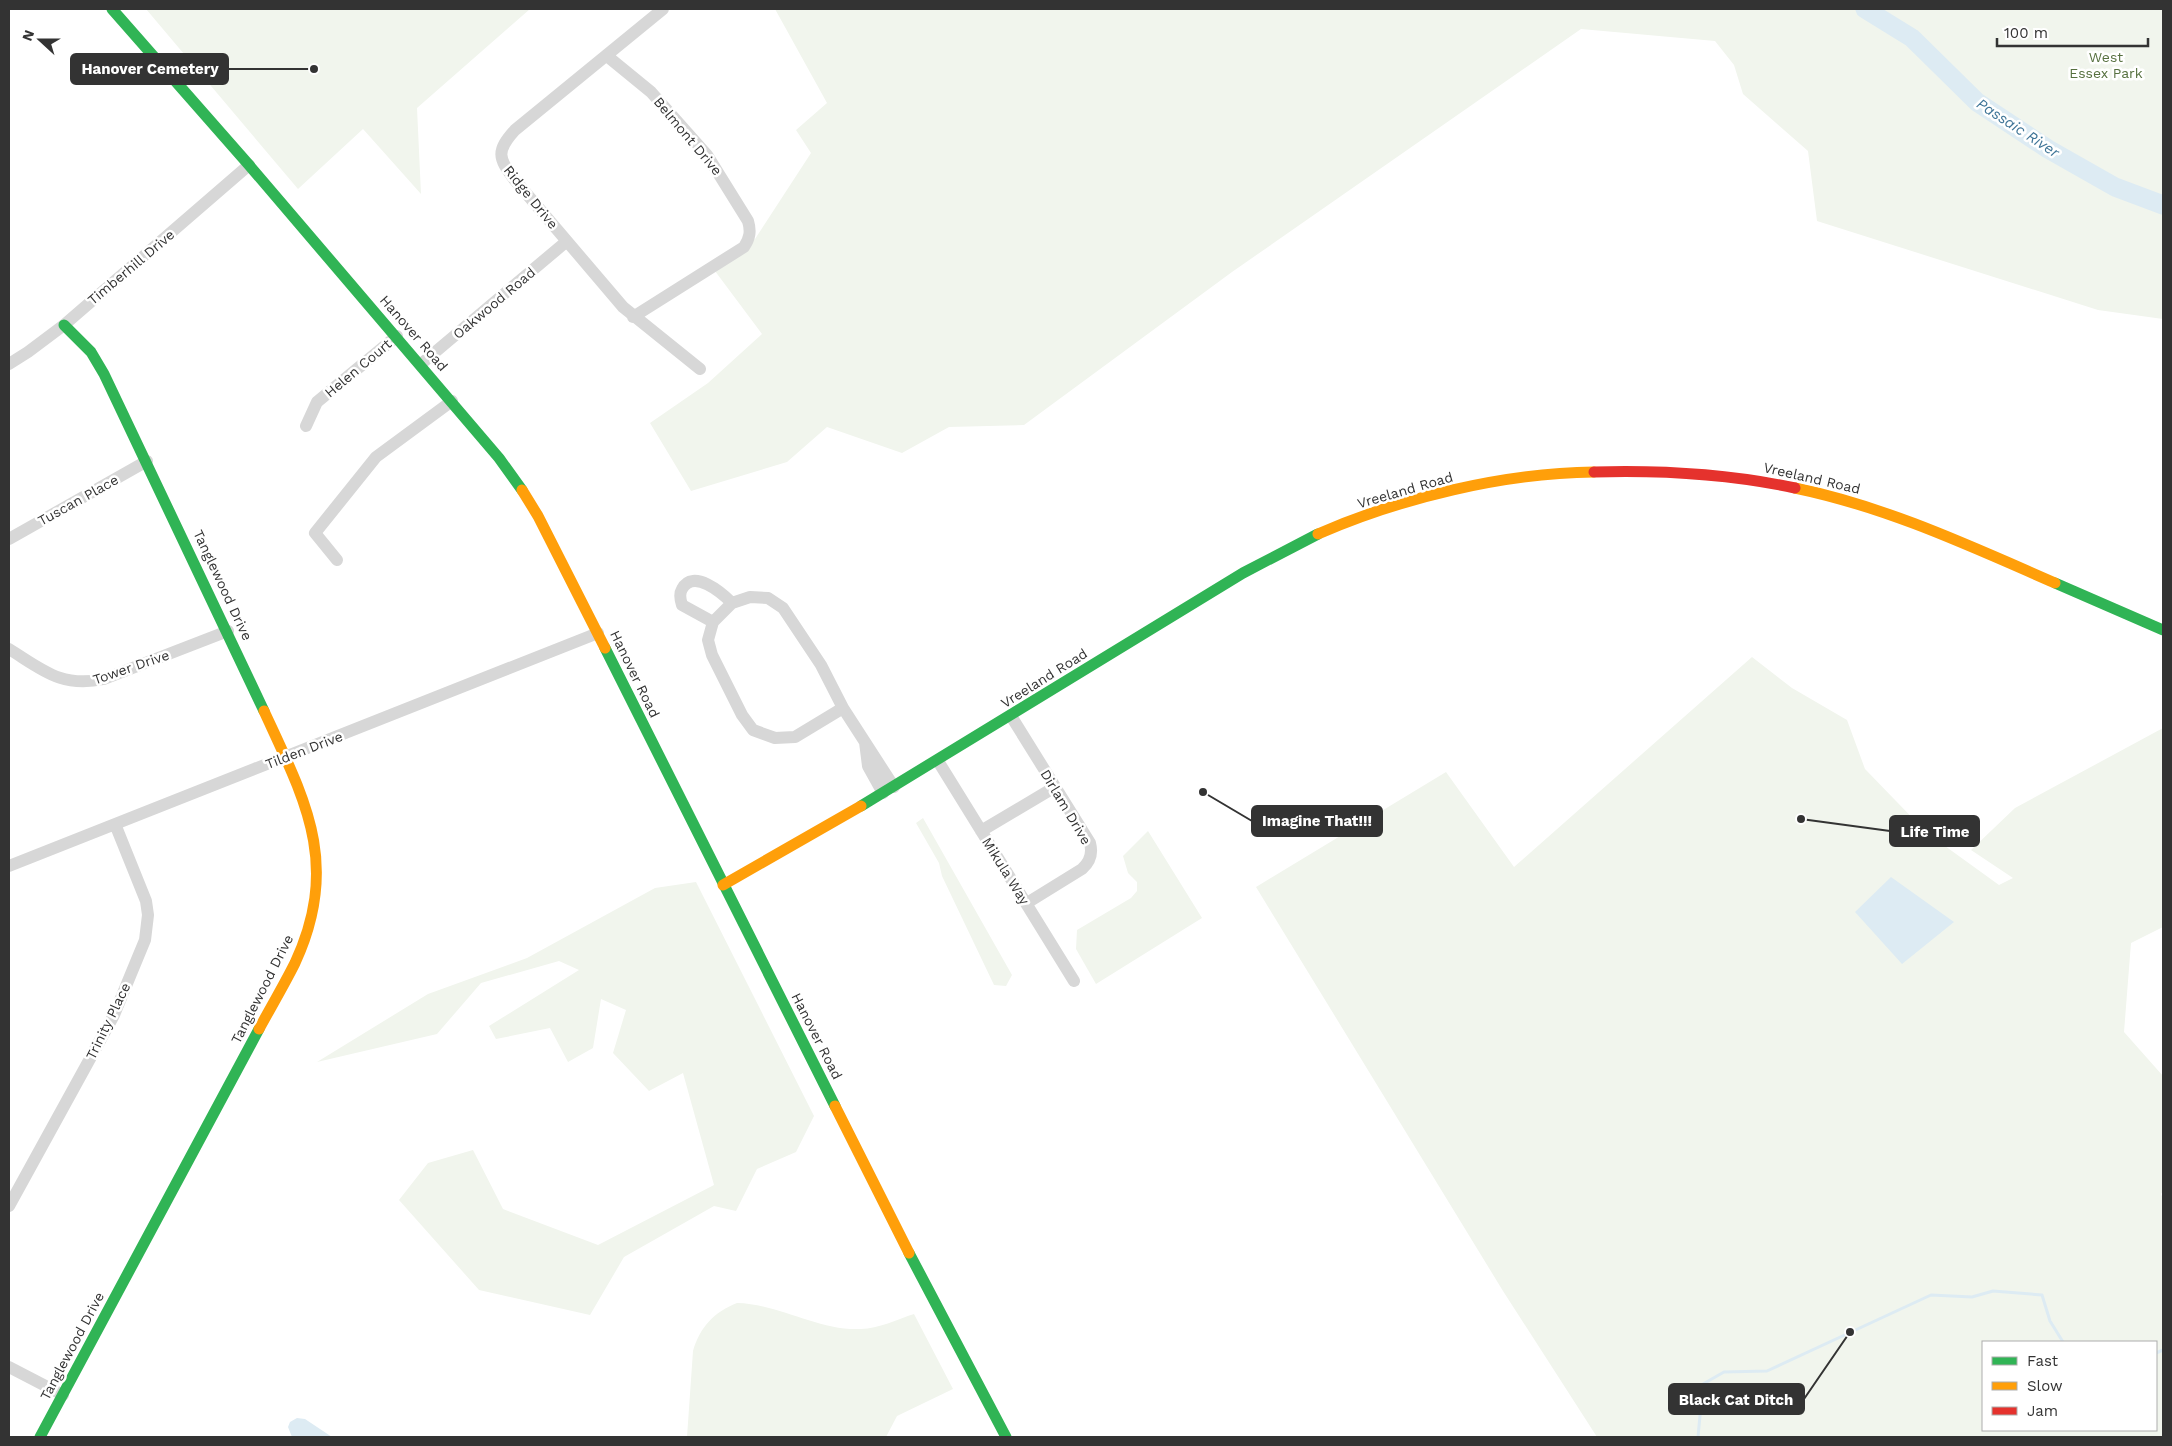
<svg xmlns="http://www.w3.org/2000/svg" width="2172" height="1446" viewBox="0 0 2172 1446" font-family="'Work Sans',sans-serif">
<style>
.green{fill:#f1f5ed;fill-rule:evenodd}
.water{fill:#ddebf3}
.lines{fill:none;stroke-linecap:round;stroke-linejoin:round}
.stream{stroke:#ddebf3;stroke-width:3}
.river{stroke:#ddebf3;stroke-width:19}
.street{stroke:#d7d7d7;stroke-width:12}
.fast{stroke:#30b455;stroke-width:11}
.slow{stroke:#ff9f0a;stroke-width:11}
.jam{stroke:#e5322d;stroke-width:11}
.labels{text-anchor:middle;dominant-baseline:central;stroke-width:5;stroke-linejoin:round;paint-order:stroke}
.park-label{font-size:14px;fill:#56703f;stroke:#fff}
.street-label{font-size:14px;fill:#333;stroke:#fff}
.water-label{font-size:15px;font-style:italic;fill:#3f7597;stroke:#fff}
.leader{fill:none;stroke:#333;stroke-width:2}
.callout-dot{fill:#333;stroke:#fff;stroke-width:2}
.callout{fill:#333;stroke:#333;stroke-width:2}
.callout-label{font-size:15px;text-anchor:middle;font-weight:bold;fill:#fff}
</style>
<rect width="100%" height="100%" fill="#fff"/>
<path class="green" d="M146,9h384l-113,99 4,86 -58,-65 -65,60z
M775,9h1388v310l-65,-9 -281,-89 -9,-70 -65,-57 -9,-29 -19,-24 -134,-12 -349,243 -208,153 -75,2 -47,26 -75,-26 -40,35 -96,29 -41,-68 58,-40 54,-49 -50,-67 43,-28 56,-86 -15,-23 31,-27z
M1752,657l40,31 55,32 18,49 62,64 72,52 14,-7 -42,-28 44,-42 148,-80v199l-32,16 -7,89 39,44v115l-2,3 2,5v238h-566l-94,-146 -247,-404 190,-115 68,95zM1983,1342h173v88h-173z
M923,818l89,157 -6,11 -12,-1 -52,-109 -3,-13 -23,-40z
M1148,831l54,87 -106,66 -20,-35 1,-19 54,-32 6,-7v-9l-9,-9 -5,-17z
M696,882l118,234 -18,36 -39,17 -21,42 -22,-5 -90,51 -34,58 -111,-25 -80,-90 29,-37 45,-13 30,59 95,36 116,-60 -31,-112 -34,18 -36,-38 13,-43 -25,-11 -8,49 -25,14 -18,-34 -54,11 -7,-13 90,-56 -20,-9 -78,22 -44,51 -120,28 111,-68 99,-36 128,-70z
M737,1303c43,1 81,28 124,26 17,0 37,-10 53,-15l39,75 -56,27 -11,21h-199l6,-86c7,-24 21,-39 44,-48z"/>
<path class="water" d="M1891,877l63,45 -52,42 -47,-52z
M297,1418l8,1 27,18h-40l-4,-10 2,-5z"/>
<g class="lines">
<path class="stream" d="M2156,1353l7,-3
M1698,1437l5,-53 21,-12 43,-1 164,-76 41,2 21,-6 49,4 8,26 13,21"/>
<path class="river" d="M1865,9l47,29 65,64 71,47 67,38 48,18"/>
<path class="street" d="M663,9l-148,121c-19,21 -17,28 -1,49l109,128 77,62
M607,56l44,36 56,63 41,66c3,10 2,17 -4,26l-111,70
M9,364l19,-12 36,-27 185,-160
M421,364l146,-123
M306,426l11,-24 80,-66
M9,539l138,-78
M337,560l-22,-27 61,-76 76,-56
M713,622l-31,-17c-2,-6 -3,-11 0,-16 11,-21 40,4 50,14
M9,649c34,21 52,39 95,30l124,-48
M843,708l-48,29 -20,1 -22,-8 -11,-15 -30,-60 -4,-15 5,-18 19,-19 18,-6 18,1 15,10 38,57 22,43 51,79
M1011,716l79,127c3,11 0,19 -8,26l-55,34
M865,742l3,24 15,27
M938,761l136,220
M981,831l74,-44
M9,866l589,-233
M9,1206l105,-191 31,-75 3,-25 -2,-14 -31,-77
M9,1367l54,28"/>
<path class="fast" d="M112,9l137,156 250,293 23,32
M64,325l27,27 13,22 160,337
M2055,583l108,47
M605,648l230,458
M861,806l382,-233 75,-39
M909,1253l97,184
M40,1437l219,-408"/>
<path class="slow" d="M1795,488c92,19 175,58 260,95
M522,490l16,26 67,132
M1318,534c82,-36 186,-61 276,-62
M723,885l138,-79
M259,1029c12,-22 25,-44 36,-66 46,-99 10,-163 -31,-252
M835,1106l74,147"/>
<path class="jam" d="M1594,472c68,-2 135,2 201,16"/>
</g>
<g class="labels">
<g class="park-label">
<text x="2106" y="57">West<tspan x="2106" dy="16">Essex Park</tspan></text>
</g>
<g class="street-label">
<text transform="translate(688 136) rotate(50)">Belmont Drive</text>
<text transform="translate(531 197) rotate(51)">Ridge Drive</text>
<text transform="translate(131 267) rotate(-40)">Timberhill Drive</text>
<text transform="translate(494 303) rotate(-40)">Oakwood Road</text>
<text transform="translate(414 333) rotate(49)">Hanover Road</text>
<text transform="translate(358 368) rotate(-40)">Helen Court</text>
<text transform="translate(1812 478) rotate(13)">Vreeland Road</text>
<text transform="translate(1405 490) rotate(-16)">Vreeland Road</text>
<text transform="translate(78 500) rotate(-29)">Tuscan Place</text>
<text transform="translate(223 585) rotate(65)">Tanglewood Drive</text>
<text transform="translate(131 667) rotate(-19)">Tower Drive</text>
<text transform="translate(635 674) rotate(64)">Hanover Road</text>
<text transform="translate(1044 678) rotate(-32)">Vreeland Road</text>
<text transform="translate(304 750) rotate(-21)">Tilden Drive</text>
<text transform="translate(1066 807) rotate(59)">Dirlam Drive</text>
<text transform="translate(1006 871) rotate(58)">Mikula Way</text>
<text transform="translate(262 989) rotate(-63)">Tanglewood Drive</text>
<text transform="translate(108 1021) rotate(-64)">Trinity Place</text>
<text transform="translate(817 1036) rotate(63)">Hanover Road</text>
<text transform="translate(72 1346) rotate(-62)">Tanglewood Drive</text>
</g>
<g class="water-label">
<text transform="translate(2018 128) rotate(33)">Passaic River</text>
</g>
</g>
<path class="leader" d="M314 69L228 69M1203 792L1252 821M1801 819L1890 831M1850 1332L1804 1399"/>
<g class="callout-dot">
<circle cx="314" cy="69" r="5"/>
<circle cx="1203" cy="792" r="5"/>
<circle cx="1801" cy="819" r="5"/>
<circle cx="1850" cy="1332" r="5"/>
</g>
<g class="callout">
<rect x="71" y="54" width="157" height="30" rx="5"/>
<rect x="1252" y="806" width="130" height="30" rx="5"/>
<rect x="1890" y="816" width="89" height="30" rx="5"/>
<rect x="1669" y="1384" width="135" height="30" rx="5"/>
</g>
<g class="callout-label">
<text x="150" y="74">Hanover Cemetery</text>
<text x="1317" y="826">Imagine That!!!</text>
<text x="1935" y="837">Life Time</text>
<text x="1736" y="1405">Black Cat Ditch</text>
</g>
<rect width="2172" height="1446" fill="none" stroke="#333333" stroke-width="20"/>
<rect x="1982" y="1341" width="175" height="90" fill="#ffffff" stroke="#adadad"/>
<rect x="1992" y="1357" width="25" height="8" fill="#30b455" stroke="#adadad"/>
<text x="2027" y="1366" font-size="15" fill="#333333">Fast</text>
<rect x="1992" y="1382" width="25" height="8" fill="#ff9f0a" stroke="#adadad"/>
<text x="2027" y="1391" font-size="15" fill="#333333">Slow</text>
<rect x="1992" y="1407" width="25" height="8" fill="#e5322d" stroke="#adadad"/>
<text x="2027" y="1416" font-size="15" fill="#333333">Jam</text>
<g transform="translate(40 40) rotate(291)" stroke="#ffffff" stroke-width="4" paint-order="stroke">
<path d="M0-4L9 19L0 12L-9 19Z" fill="#333333"/>
<text y="-8" font-size="14" font-weight="bold" text-anchor="middle" fill="#333333">N</text>
</g>
<path d="M1997 38v8h151v-8" fill="none" stroke="#333333" stroke-width="2.5"/>
<text x="2004" y="38" font-size="15" fill="#333333" stroke="#ffffff" stroke-width="4" paint-order="stroke">100 m</text>
</svg>
